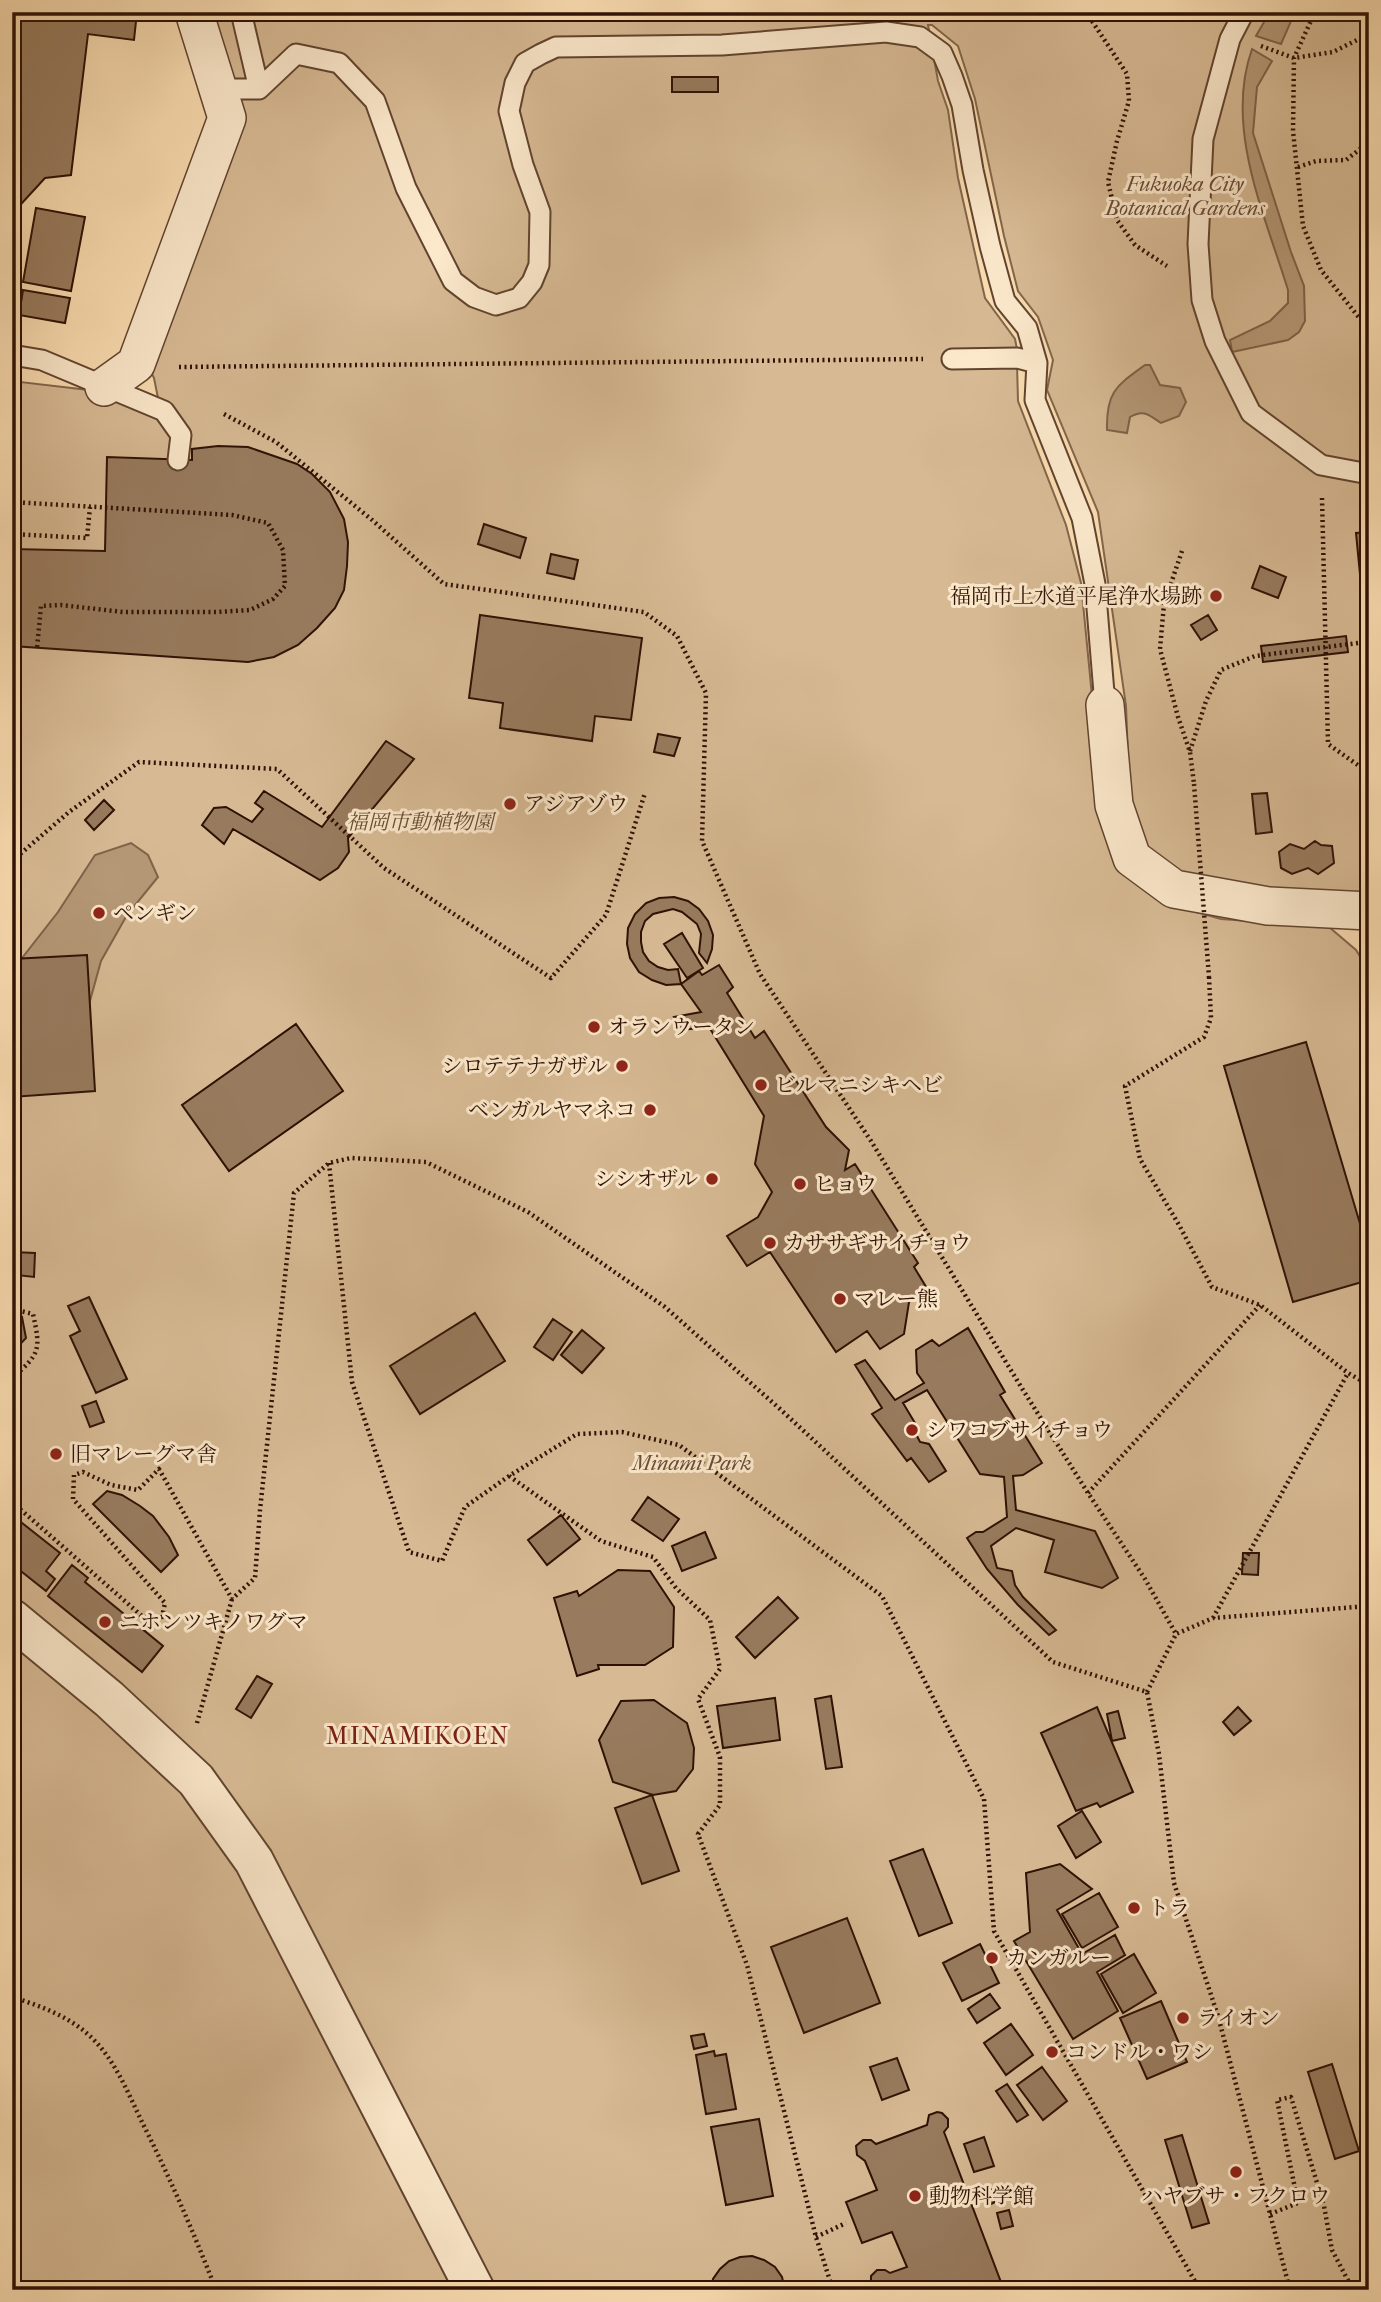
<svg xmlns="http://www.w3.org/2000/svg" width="1381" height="2302" viewBox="0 0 1381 2302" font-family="'IM FELL French Canon','Noto Serif JP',serif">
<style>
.green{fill:#d7ba94;stroke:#82664c;stroke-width:2}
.water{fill:#b59876;stroke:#7f6248;stroke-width:2}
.building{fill:#987b5e;stroke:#2e1104;stroke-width:2}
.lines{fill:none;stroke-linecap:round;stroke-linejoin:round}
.service-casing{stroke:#61442f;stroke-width:23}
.minor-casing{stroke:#61442f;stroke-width:40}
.tertiary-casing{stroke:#61442f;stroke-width:42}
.path{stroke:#2e1104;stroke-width:4.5;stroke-dasharray:2 3.5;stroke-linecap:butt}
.service{stroke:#fce9cc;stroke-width:19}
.minor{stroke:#fce9cc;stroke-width:37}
.tertiary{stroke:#fce9cc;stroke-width:38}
.path-bridge{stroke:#2e1104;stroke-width:4.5;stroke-dasharray:2 3.5;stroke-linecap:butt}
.poi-dot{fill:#8f2418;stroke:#fce9cc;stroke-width:2.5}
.labels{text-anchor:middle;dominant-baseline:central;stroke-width:6;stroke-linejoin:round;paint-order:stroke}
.park-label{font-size:21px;font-style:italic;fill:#694c36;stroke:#fce9cc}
.poi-label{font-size:21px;fill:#2e1104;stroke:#fce9cc;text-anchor:start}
.quarter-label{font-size:24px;letter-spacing:2px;fill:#7a1f14;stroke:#fce9cc}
</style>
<rect width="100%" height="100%" fill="#faddb1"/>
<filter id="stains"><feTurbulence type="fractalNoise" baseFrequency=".00286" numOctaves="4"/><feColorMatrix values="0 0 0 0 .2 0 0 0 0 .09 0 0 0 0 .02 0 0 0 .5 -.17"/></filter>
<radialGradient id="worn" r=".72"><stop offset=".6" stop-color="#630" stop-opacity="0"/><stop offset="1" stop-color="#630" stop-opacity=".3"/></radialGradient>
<path class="green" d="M202,12h1167v885l-154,-13 -60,-17 -25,-60 -4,-101 -28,-194 -51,-122 6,-30 -15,-43 -20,-26 -14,-55 -29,-137 -17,-53 -26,-21h-4l10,56 10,29 10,68 27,120 30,41 3,15 -1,10 1,37 48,124 15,58 21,216 87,111 32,9 108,8 27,23 13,21v1319h-1357v-1909l146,17 -4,-20 -3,-6 2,-1 -2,-8 89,-242z"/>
<path class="water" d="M1274,12h21l-14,32 -25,-8 11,-19z
M1252,49l20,12 -15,26 -4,46 38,119 13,34 1,35 -6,11 -11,8 -56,12 -2,-12 40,-19 18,-18v-13c-23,-75 -64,-162 -36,-241z
M1145,365h5l10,20 20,3 6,14 -7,14 -18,7c-12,-8 -17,-14 -31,-6l-3,16 -20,-3c-1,-38 9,-44 38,-65z
M131,843l17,12 10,22 -31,38 -26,46 -13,47 -76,-37 46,-59 37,-57z"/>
<path class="building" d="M12,12h125l-3,28 -46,-6 -17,141 -26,3 -33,36z
M672,77h46v15h-46z
M36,208l49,9 -14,74 -48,-9z
M23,290l47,8 -5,25 -46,-8z
M218,446l30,1 49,17 15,10 18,18 14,27 4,23 -1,24 -3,24 -9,18 -18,20 -19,17 -24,12 -26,5 -236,-16v-97l93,2 2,-94 85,3v-11z
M484,524l42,14 -6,20 -42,-14z
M1369,532v136l-13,-135z
M551,554l27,6 -4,19 -27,-6z
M1260,566l26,11 -8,21 -26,-10z
M480,615l162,23 -11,82 -36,-4 -3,25 -92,-13 3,-25 -34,-5z
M1208,615l9,15 -16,10 -10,-15z
M1346,636l2,16 -85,10 -2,-16z
M658,734l22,4 -6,18 -20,-4z
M386,741l28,18 -66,79 1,14 -11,16 -18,12 -87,-51 -9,15 -22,-19 12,-17 12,-1 26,15 11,-13 -8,-6 9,-12 58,36z
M1267,793l5,39 -16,2 -4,-40z
M104,800l10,10 -20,20 -9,-10z
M1315,841l6,4 11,1 2,17 -16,11 -10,-6 -16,6 -11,-6 -2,-16 11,-8 14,5z
M674,897l14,4 11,8 9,12 5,14 -1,14 -5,14 -8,-10 2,-19 -4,-10 -15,-12 -9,-3 -20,5 -8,7 -4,11v10l2,10 6,9 9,6 10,3 10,-1 3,15 -15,1 -14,-5 -13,-8 -9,-14 -3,-14 1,-16 7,-14 11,-11 13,-5z
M682,933l21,35 -16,10 -23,-34z
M87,955l8,136 -83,6v-138z
M719,965l14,22 -6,6 28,45 9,-7 62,96 23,23 -4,20 10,-6 63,99 -4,4 14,23 -19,12 -5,32 -24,15 -13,-18 -31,21 -66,-100 -23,14 -20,-30 31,-19 14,-25 -17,-28 9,-48 -55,-89 -27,3 -8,-13 27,-5 -20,-28 18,-13 3,4z
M296,1024l47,67 -114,80 -47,-66z
M1306,1042l63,212v26l-76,22 -69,-236z
M12,1252l23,1 -1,24 -17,-2 -2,28h-3z
M89,1297l38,82 -31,14 -26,-57 10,-5 -12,-25z
M475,1313l30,48 -85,53 -30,-48z
M22,1317l4,21 -14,15v-33z
M553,1319l19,13 -19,28 -19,-13z
M968,1328l37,64 -5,3 42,68 -19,12 -10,1 3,34 79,21 23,47 -16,10 -57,-16 9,-32 -38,-12 -25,18 6,22 15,3 3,14 8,12 33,33 -7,5 -31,-30 -31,-36 -20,-31 9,-6h7l24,-15 -3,-40 -24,-3 -53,-84 -24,13 12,20v9l5,10 9,2 17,27 -17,11 -18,-24 -4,3 -35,-47 10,-6 -27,-43 10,-5 30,40 29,-17 -7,-10 -1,-23 16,-10 7,6z
M582,1330l22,18 -22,25 -21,-18z
M96,1401l8,21 -14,5 -8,-21z
M107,1491l15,4 18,11 13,10 16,21 9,18 -17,17 -68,-68z
M648,1497l31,22 -16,22 -31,-21z
M12,1515l48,38 -14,18 9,8 -9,12 -34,-27z
M561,1515l19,24 -33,26 -19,-25z
M705,1532l11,26 -34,13 -10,-25z
M1243,1553h16l-1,22 -16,-1z
M72,1565l16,13 -3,4 78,64 -21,26 -94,-76z
M618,1570l32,1 24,36 -1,40 -28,18h-47l1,4 -22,7 -23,-78 23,-7 2,5z
M778,1597l20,21 -43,40 -19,-21z
M257,1676l15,8 -21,34 -15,-9z
M831,1696l11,71 -16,2 -11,-70z
M775,1698l5,42 -57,8 -6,-42z
M654,1700l33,23 7,25 -1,21 -17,22 -23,4 -40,-13 -14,-42 22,-39z
M1097,1707l36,85 -33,15 -3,-4 -21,8 -35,-78z
M1238,1707l13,14 -17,14 -11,-13z
M1118,1711l7,27 -13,3 -5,-27z
M652,1795l27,76 -37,13 -27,-76z
M1082,1811l19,31 -25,16 -18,-32z
M923,1849l29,74 -33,13 -29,-75z
M1060,1864l32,25 -35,21 25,44 33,-19 10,20 -28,17 21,39 -45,28 -59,-98 16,-9 -4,-59z
M1099,1893l19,34 -36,21 -20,-34z
M847,1918l33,85 -76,30 -33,-86z
M980,1944l19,39 -37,18 -19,-38z
M1134,1954l22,39 -33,20 -22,-39z
M990,1994l10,14 -23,15 -9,-14z
M1161,2001l26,61 -40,17 -27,-61z
M1011,2024l22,31 -27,20 -22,-32z
M704,2034l3,12 -13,3 -3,-13z
M714,2051l1,5 11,-2 10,55 -30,5 -10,-59z
M897,2058l12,32 -27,10 -12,-33z
M1332,2064l27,87 -24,8 -27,-87z
M1042,2067l25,34 -24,19 -26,-35z
M1007,2084l21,31 -11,7 -21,-31z
M937,2112l5,1 6,6v8l-4,5 60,158h-127l-6,-6v-8l6,-6h8l5,3 17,-6 -15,-35 -30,11 -16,-41 31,-12 -12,-29 -8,-6 -1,-9 7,-6h8l5,4 51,-19 2,-10z
M759,2119l14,77 -47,9 -15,-78z
M1182,2135l27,88 -17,5 -27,-88z
M984,2137l10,29 -20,6 -10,-28z
M996,2188l5,11 -12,6 -5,-13z
M1009,2210l4,16 -12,3 -4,-16z
M752,2256l12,4 11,7 7,10 3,13h-74l2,-11 7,-10 9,-8 11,-4z"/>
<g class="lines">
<defs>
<path id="service" d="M241,12l18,77
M1244,12l-14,27 -27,100 -5,105 4,56 13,41 36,72 70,52 48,9
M217,89h42l37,-35 43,9 36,38 31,87 47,93 21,16 22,8 23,-7 13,-16 7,-17 1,-53 -17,-47 -14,-54 6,-28 10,-20 16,-9 15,-7 166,-2 164,-13 34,5 22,16 10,23 10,29 11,65 17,76 15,55 22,27 10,35 -2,37 47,118 13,66 10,121
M12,355l30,5 122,51 17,24 -3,25
M952,359l65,-1 20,5"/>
<path id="minor" d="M104,387l32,-23 91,-246 -33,-106
M1105,705l9,100 18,53 42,31 94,17 101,5"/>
<path id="tertiary" d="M12,1619l97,80 87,81 58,81 221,429"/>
</defs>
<use href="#service" class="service-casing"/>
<use href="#minor" class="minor-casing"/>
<use href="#tertiary" class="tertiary-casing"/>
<path class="path" d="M1086,12l41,62 2,27 -12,40 -9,41 9,38 18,25 32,21
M1315,12l-21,46 -1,73 10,95 18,44 48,60
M1261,46l33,12 39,-6 36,-18
M1298,167l18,-6 30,-1 23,-18
M179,367l744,-8
M224,414l52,28 95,77 73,65 200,28 33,24 29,57 -4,148 58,133 111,167 152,249 65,103 57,86 31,55
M1322,498l6,246 41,29
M12,502l220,13 36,8 15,27 2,36 -12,13 -23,11 -33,2h-94l-62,-7 -20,1 -4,42
M12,534l75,4 3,-31
M1182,551l-18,53 -4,45 18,68 12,35 4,32
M1190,751l16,-50 15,-31 34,-14 111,-14
M12,861l57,-49 70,-50 138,7 107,99 167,110 55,-63 39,-122
M1209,977l2,41 -7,19 -79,49 15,73 39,66 33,62 48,18 88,68 21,12
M329,1163l23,219 57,170 33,9 23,-54 44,-31 68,-42 45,-2 57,13 203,151 102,203 10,132 206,359
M12,1309l21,5c8,36 7,40 -21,64
M509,1476l92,65 52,16 23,31 34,32 10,49 -22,30 22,58v48l-22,29 49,131 69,272 17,53
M1088,1493l172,-188
M12,1502l131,115h19l3,-14 -92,-104 1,-24 9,-3 28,13 27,5 21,-21 73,130 23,-21 5,-68 34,-317 35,-30 22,-5 75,4 102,50 137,95 115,102 273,253 94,30 12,62 15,129 44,133 72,274
M1213,1618l135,-245
M1147,1692l29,-58 37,-16 156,-12
M197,1723l35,-124
M12,1997c29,9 59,20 81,42 23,23 35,54 49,83 27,54 52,111 74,168
M1270,2214l28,-11 -21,-103 14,-3 33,109 8,44 21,40
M816,2237l30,-14"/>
<use href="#service" class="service"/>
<use href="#minor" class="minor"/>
<use href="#tertiary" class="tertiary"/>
<path class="path-bridge" d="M1194,784l15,193"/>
</g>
<g class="poi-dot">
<circle cx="1216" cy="596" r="7"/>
<circle cx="510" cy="804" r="7"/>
<circle cx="99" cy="913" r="7"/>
<circle cx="594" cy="1027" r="7"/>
<circle cx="622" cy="1066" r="7"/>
<circle cx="761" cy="1085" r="7"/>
<circle cx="650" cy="1110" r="7"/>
<circle cx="712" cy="1179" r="7"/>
<circle cx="800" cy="1184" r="7"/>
<circle cx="770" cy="1243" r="7"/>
<circle cx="840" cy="1299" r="7"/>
<circle cx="912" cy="1430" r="7"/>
<circle cx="56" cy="1454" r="7"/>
<circle cx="105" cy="1622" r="7"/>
<circle cx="1134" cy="1908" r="7"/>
<circle cx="992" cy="1958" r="7"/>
<circle cx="1183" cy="2018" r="7"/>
<circle cx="1052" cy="2052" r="7"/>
<circle cx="1236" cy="2172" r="7"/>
<circle cx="915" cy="2196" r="7"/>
</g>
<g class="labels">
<g class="park-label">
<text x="1185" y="184">Fukuoka City<tspan x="1185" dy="24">Botanical Gardens</tspan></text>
<text x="420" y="822">福岡市動植物園</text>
<text x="692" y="1463">Minami Park</text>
</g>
<g class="poi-label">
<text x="1202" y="596" text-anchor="end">福岡市上水道平尾浄水場跡</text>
<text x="524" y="804">アジアゾウ</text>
<text x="113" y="913">ペンギン</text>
<text x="608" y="1027">オランウータン</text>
<text x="608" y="1066" text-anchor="end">シロテテナガザル</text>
<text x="775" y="1085">ビルマニシキヘビ</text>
<text x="636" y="1110" text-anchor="end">ベンガルヤマネコ</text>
<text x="698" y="1179" text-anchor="end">シシオザル</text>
<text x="814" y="1184">ヒョウ</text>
<text x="784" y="1243">カササギサイチョウ</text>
<text x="854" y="1299">マレー熊</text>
<text x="926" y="1430">シワコブサイチョウ</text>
<text x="70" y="1454">旧マレーグマ舎</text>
<text x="119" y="1622">ニホンツキノワグマ</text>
<text x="1148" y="1908">トラ</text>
<text x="1006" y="1958">カンガルー</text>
<text x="1197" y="2018">ライオン</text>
<text x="1066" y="2052">コンドル・ワシ</text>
<text x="929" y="2196">動物科学館</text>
<text x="1236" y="2196" text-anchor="middle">ハヤブサ・フクロウ</text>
</g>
<g class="quarter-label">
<text x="418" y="1736">MINAMIKOEN</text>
</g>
</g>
<rect width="1381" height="2302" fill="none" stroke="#faddb1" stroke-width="42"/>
<rect x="14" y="14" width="1353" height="2274" fill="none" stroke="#2e1104" stroke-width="3.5"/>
<rect x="21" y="21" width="1339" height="2260" fill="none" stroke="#2e1104" stroke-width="2"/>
<rect width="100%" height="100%" filter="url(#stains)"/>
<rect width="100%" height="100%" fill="url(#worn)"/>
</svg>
